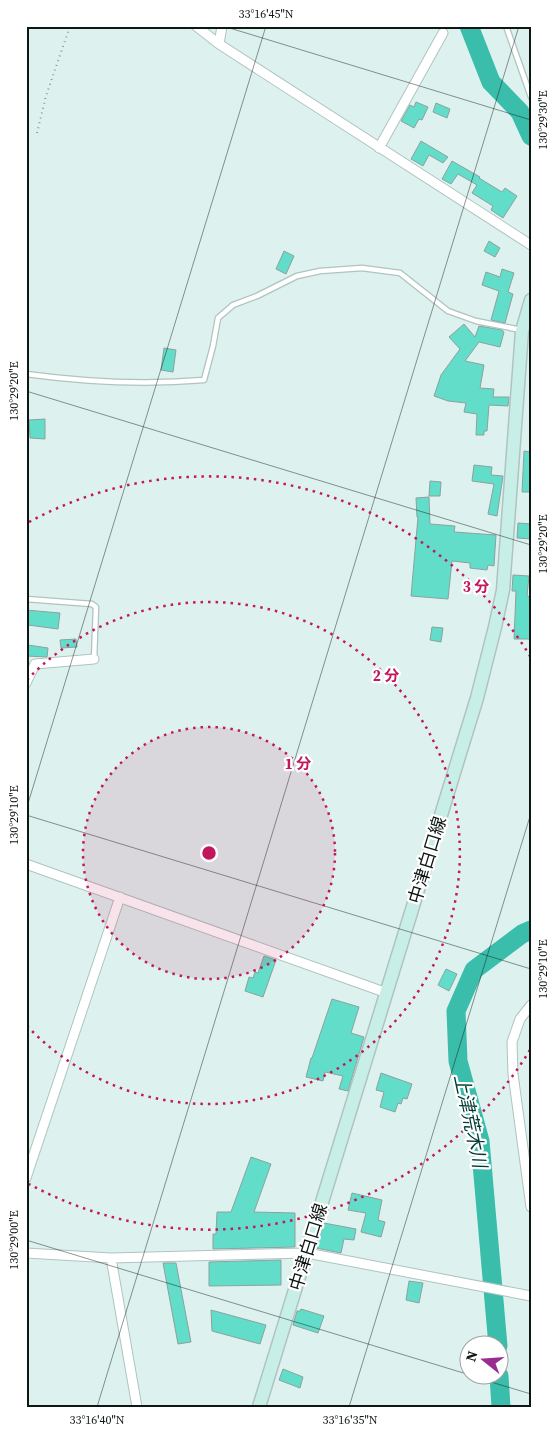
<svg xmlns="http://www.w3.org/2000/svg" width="557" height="1433" viewBox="0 0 557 1433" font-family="'Source Serif 4','Noto Sans JP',serif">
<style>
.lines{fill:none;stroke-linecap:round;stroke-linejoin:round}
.river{stroke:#3abdaa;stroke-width:19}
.building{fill:#61ddc9;stroke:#8da19d}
.service-casing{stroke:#afc4bf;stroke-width:7}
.minor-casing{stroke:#afc4bf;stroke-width:11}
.secondary-casing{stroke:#afc4bf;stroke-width:15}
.path{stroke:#8c9c99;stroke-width:2;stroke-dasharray:1 4;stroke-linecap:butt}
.service{stroke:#fff;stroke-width:4.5}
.minor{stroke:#fff;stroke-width:9}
.secondary{stroke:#c8eee8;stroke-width:12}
.ticks{fill:none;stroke:#0f1715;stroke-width:1;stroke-opacity:0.45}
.ring{fill:none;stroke:#c2185b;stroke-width:2.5;stroke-dasharray:2.5 5}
.labels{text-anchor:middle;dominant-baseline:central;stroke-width:4.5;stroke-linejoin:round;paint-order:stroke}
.street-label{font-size:18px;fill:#0f1715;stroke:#fff}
.water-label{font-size:19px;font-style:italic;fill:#003a33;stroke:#fff}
.centre{fill:#c2185b;stroke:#fff;stroke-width:2.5}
.ring-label{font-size:15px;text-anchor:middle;font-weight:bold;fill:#c2185b;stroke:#fff;stroke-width:4.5;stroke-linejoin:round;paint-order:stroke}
.neatline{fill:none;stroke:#0f1715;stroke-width:2}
.ticks-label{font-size:12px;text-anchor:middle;fill:#0f1715}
</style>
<rect width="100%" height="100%" fill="#ddf2ee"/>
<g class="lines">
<path class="river" d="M469,26l22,56 29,30 11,24
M498,1346l-18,-205 -22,-80 -2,-50 18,-41 48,-36 9,-4
M499,1376l2,31"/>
</g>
<path class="building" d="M416,102l12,5 -6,13 -3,-1 -5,9 -13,-7 9,-16 4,2z
M436,103l14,6 -3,9 -14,-6z
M421,141l27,16 -5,6 -14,-8 -6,11 -12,-7z
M452,161l28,16 -1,1 23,14 3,-4 12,8 -14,22 -12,-8 2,-4 -21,-13 5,-8 -19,-11 -7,10 -9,-5z
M489,241l11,7 -5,9 -11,-6z
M284,251l10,5 -8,18 -10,-5z
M502,269l12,4 -6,19 5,2 -8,29 -14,-3 8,-29 -17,-6 4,-13 14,5z
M464,324l11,13 4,-11 23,4 2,2 -4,15 -21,-5 -14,19 19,4 -4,23 14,1 -1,8h16l-1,9 -19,-1 -2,26h-3v4h-8l1,-21 -13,-2 2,-9 -18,-2 -14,-5 7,-21 19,-26 -11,-12z
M164,348l12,2 -3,22 -12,-2z
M45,419v20l-15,-1 -1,-18z
M524,451l7,1v40h-9z
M474,465l18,2 -1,8 12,1 -6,40 -9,-2 6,-30 -22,-3z
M430,481l11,1 -1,14h-11z
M429,497l1,27 25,2 -1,6 42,3 -2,31 -6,-1 -1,5 -17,-2v-5l-18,-2 -4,38 -37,-3 7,-79h-1l-1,-19z
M518,523l13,1v15l-14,-1z
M513,575l16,1 -2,20 4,1v42h-17l2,-48h-4z
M26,610l34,3 -2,16 -30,-4 1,-4h-3z
M432,627l11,1 -2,14 -11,-2z
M76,639l1,8 -16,1 -1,-8z
M28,645l20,3 -1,9 -21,-1z
M264,956l12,4 -13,37 -18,-6 4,-14 4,1 2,-6 3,1z
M446,969l11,5 -8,17 -11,-6z
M332,999l27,8 -8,26 13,4 -16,54 -9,-2 4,-13 -18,-4 -2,9 -17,-4 5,-19h1z
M381,1073l31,11 -5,15 -4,-1 -2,6 -3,-1 -3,9 -15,-5 4,-15 -8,-2z
M251,1157l20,7 -17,48 41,1v34l-82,2v-15h3l1,-22h14z
M352,1193l30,7 -4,20 7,2 -4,15 -20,-5 5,-19 -18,-3z
M324,1223l32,6 -2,11 -10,-1 -3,14 -25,-5z
M281,1260v25l-72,1v-24z
M163,1263h13l15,79 -13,2z
M409,1281l14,2 -4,20 -13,-3z
M301,1309l23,7 -6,17 -25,-8 4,-14h3z
M211,1310l55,15 -6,19 -48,-13z
M283,1369l20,8 -3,11 -21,-8z"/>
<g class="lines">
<defs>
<path id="service" d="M506,26l25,71
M26,374c59,8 119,11 178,6l9,-34 5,-28 15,-13 24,-9 40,-20 23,-5 42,-3 38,5 48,38 28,10 45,9
M26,599l66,5 4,3 -2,52"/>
<path id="minor" d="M196,26l23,18 312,201
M219,44l3,-18
M379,148l64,-115
M26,683l9,-19 59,-5
M26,864l361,129
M531,1005l-11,14 -8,23 1,32 18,133
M26,1178l94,-281
M26,1253l85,5 196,-5 224,43
M111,1258l26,149"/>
<path id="secondary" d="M259,1407l218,-709 18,-71 8,-37 19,-259 9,-31"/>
</defs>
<use href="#service" class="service-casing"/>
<use href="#minor" class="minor-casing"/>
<use href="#secondary" class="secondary-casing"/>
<path class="path" d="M37,133l9,-37 24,-70"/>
<use href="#service" class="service"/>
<use href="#minor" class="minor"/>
<use href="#secondary" class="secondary"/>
</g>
<path class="ticks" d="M223,26l308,94M26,391l505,154M26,810l240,-784M26,815l505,154M26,1240l444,135M471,1376l60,18M97,1407l422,-1381M349,1407l182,-594"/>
<circle cx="209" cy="853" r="126" fill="#c2185b" fill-opacity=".12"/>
<g class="ring">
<circle cx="209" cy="853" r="126"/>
<path d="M27 680A251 251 0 1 1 27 1026"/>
<path d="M530 1050A377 377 0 0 1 29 1184M29 522A377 377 0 0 1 530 656"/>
</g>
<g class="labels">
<g class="street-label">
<text transform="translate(427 860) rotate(-73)">中津白口線</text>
<text transform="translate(308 1247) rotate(-73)">中津白口線</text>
</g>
<g class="water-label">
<text transform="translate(471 1121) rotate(78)">上津荒木川</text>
</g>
</g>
<circle cx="209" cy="853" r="8" class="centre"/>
<g class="ring-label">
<text x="476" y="592">3 分</text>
<text x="386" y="681">2 分</text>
<text x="298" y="769">1 分</text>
</g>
<rect width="557" height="1433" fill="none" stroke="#ffffff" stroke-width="55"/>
<g transform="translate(484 1360) rotate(287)"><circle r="24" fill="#ffffff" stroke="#9fa2a1"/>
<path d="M0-4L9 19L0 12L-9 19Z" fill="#982d8f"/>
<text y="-8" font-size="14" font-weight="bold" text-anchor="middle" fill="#0f1715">N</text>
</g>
<rect x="28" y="28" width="502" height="1378" class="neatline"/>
<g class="ticks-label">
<text x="266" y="18">33°16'45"N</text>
<text transform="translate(543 120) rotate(-90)" y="4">130°29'30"E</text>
<text transform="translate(14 391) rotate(-90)" y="4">130°29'20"E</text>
<text transform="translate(543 544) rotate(-90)" y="4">130°29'20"E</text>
<text transform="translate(14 815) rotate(-90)" y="4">130°29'10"E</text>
<text transform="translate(543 969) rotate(-90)" y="4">130°29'10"E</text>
<text transform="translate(14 1240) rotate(-90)" y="4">130°29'00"E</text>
<text x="97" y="1424">33°16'40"N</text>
<text x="350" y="1424">33°16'35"N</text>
</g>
</svg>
